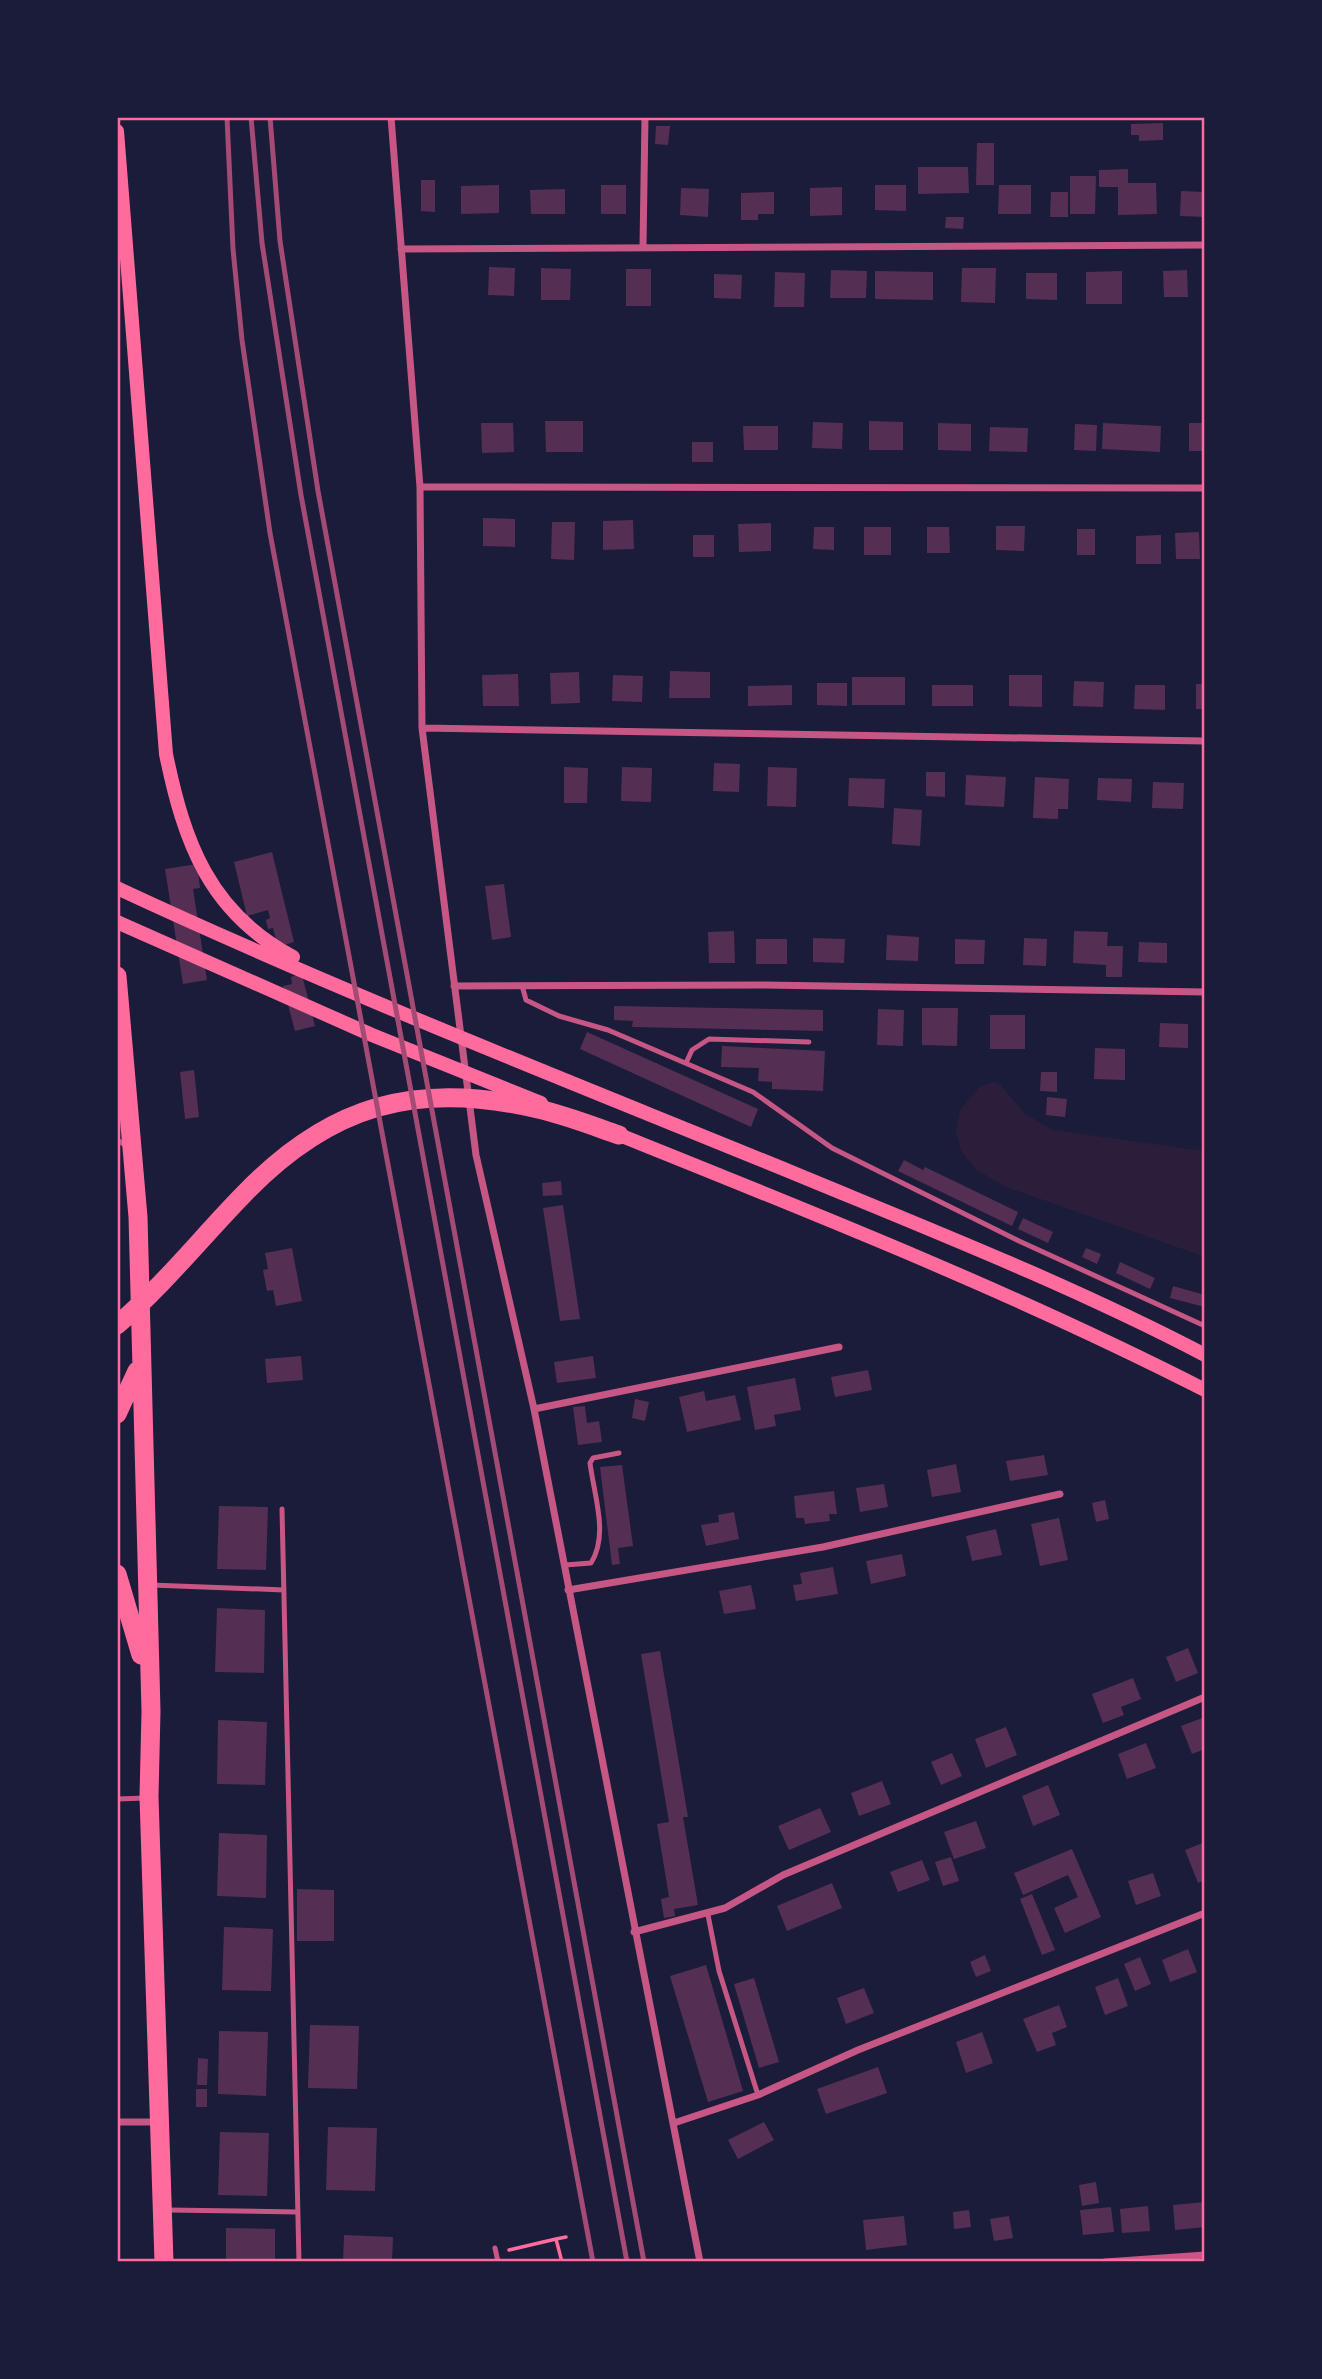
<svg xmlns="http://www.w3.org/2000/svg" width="1322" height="2379" viewBox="0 0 1322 2379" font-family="'Nunito Sans',sans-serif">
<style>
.green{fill:#2a1e3b}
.building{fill:#542f53}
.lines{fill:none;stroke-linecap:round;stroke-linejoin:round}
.path{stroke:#ff6b9d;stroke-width:3.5}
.service{stroke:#c65784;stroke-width:5}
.minor{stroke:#c65784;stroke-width:7}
.secondary{stroke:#ff6b9d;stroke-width:14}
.trunk{stroke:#ff6b9d;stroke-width:19}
.rail{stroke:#a44b75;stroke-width:5}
.neatline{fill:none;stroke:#ff6b9d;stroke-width:2.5}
</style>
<rect width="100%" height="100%" fill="#1b1b3a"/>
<path class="green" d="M992,1082l8,2 24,29 29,17 152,21v106l-199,-70 -31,-18 -14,-18 -5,-19 4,-22 19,-23z"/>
<path class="building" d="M1163,123v17l-24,1v-6h-8v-11z
M656,126h14l-2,19 -13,-1z
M977,143h17v42h-18z
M918,167h50l1,26 -51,1z
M1128,169v14h28l1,31 -39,1v-28h-19v-17z
M1070,176h26l-1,38h-25z
M421,180h14v32l-14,-1z
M499,185v28l-38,1v-28z
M601,185h25v29h-25z
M875,185h31v26l-31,-1z
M999,185h32v29h-33z
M842,187v28l-32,1v-28z
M681,188l28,1 -1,28 -28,-2z
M565,189v25h-34l-1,-24z
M1181,191l24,1v25l-25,-1z
M774,192v22h-16v6h-17v-27z
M1051,192h17v25h-18z
M946,217h18l-1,12 -18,-1z
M489,267l26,1 -1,28 -26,-1z
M541,268l30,1 -1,31h-29z
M962,268h34l-1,35 -34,-1z
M626,269h25v37h-25z
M831,270l36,1 -1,27h-36z
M1187,270l1,27h-24l-1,-26z
M875,271l58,1v28l-58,-1z
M1122,271v33h-36v-32z
M775,272l30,1 -1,34h-30z
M1026,273h31v27l-31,-1z
M714,274l28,1 -1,24 -27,-1z
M545,421h38v31h-37z
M869,421l34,1v28h-34z
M813,422l30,1 -1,26 -30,-1z
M481,423h32l1,29 -32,1z
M938,423l33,1v27l-33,-1z
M1103,423l58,3 -1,26 -58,-3z
M1189,423h16v28h-16z
M1075,424l22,1 -1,26 -22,-1z
M743,426h35v24h-34z
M990,427l38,1 -1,24 -38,-1z
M692,442h21v20h-21z
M483,518l32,1v28l-32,-1z
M633,520l1,29 -31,1v-29z
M552,522h23l-1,38 -23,-1z
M771,523v28l-32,1 -1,-28z
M996,526h29l-1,25 -28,-1z
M814,527h20v23l-21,-1z
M864,527h27v28h-27z
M927,527h22l1,26h-23z
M1077,529h18v26h-18z
M1199,532l1,27h-24l-1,-26z
M693,535h21v22h-21z
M1161,535v29h-25v-28z
M670,671l40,1v26h-41z
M579,672l1,31 -29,1 -1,-31z
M518,674l1,32h-36l-1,-31z
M613,675l30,1 -1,26 -30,-1z
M1009,675h33v32l-33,-1z
M852,677h53v28h-53z
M1074,681l30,1 -1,25 -30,-1z
M817,683h30v23l-30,-1z
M1196,684h9v25h-9z
M792,685v20l-44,1v-20z
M932,685h41v21h-41z
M1135,685h30v25l-31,-1z
M714,763l26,1 -1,28 -26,-1z
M564,767l24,1 -1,35h-23z
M622,767l30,1 -1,34 -30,-1z
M768,767l29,1 -1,39 -29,-1z
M926,772h19v25l-19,-1z
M966,775l40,2 -2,30 -39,-2z
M1035,777l34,2 -1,30h-10v10l-25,-1z
M849,778l36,1 -1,29 -36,-2z
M1098,778l34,1 -1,23 -34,-2z
M1153,782l31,1 -1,26 -31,-1z
M894,808l28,2 -2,36 -28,-2z
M272,852l22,90 -16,5 -5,-19 -5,1 -2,-9 4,-2 -2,-8 -21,6 -13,-54z
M197,864l3,24 -7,1 14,91 -24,4 -18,-115z
M504,884l7,53 -19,3 -7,-54z
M734,931l1,32h-26l-1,-31z
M1074,931l34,1 -1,14h16l-1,31h-16v-12l-33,-2z
M887,935l32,2 -1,24 -32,-1z
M813,938l32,1 -1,24 -31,-1z
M1024,938l23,1 -1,27 -23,-1z
M756,939h31v25h-31z
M955,939l30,1 -1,24h-29z
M1139,942l28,1v20l-29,-1z
M297,955l18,71 -20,5 -12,-45 9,-2 -1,-7 5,-2z
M614,1006l209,4v21l-191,-4 1,-6 -19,-1z
M922,1008h36l-1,38 -35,-1z
M878,1009l26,1 -1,36 -26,-1z
M990,1015h35v34h-35z
M1160,1023l28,1v24l-29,-1z
M587,1032l171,77 -7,18 -171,-78z
M722,1046l103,5 -2,40 -51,-2v-7l-14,-1 1,-13 -38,-1z
M1095,1048l30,1v31l-31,-1z
M194,1070l5,47 -14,2 -5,-47z
M1041,1072h16v20l-17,-1z
M1047,1097l20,2 -2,18 -19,-2z
M904,1160l19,10 2,-3 93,45 -6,14 -114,-55z
M561,1181l1,14 -19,1 -1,-13z
M563,1205l17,114 -20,2 -17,-113z
M1023,1218l30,14 -5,11 -30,-14z
M292,1248l10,53 -26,5 -3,-16 -6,1 -4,-21 5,-1 -3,-16z
M1086,1248l15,6 -4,10 -15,-7z
M1120,1262l35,16 -5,11 -34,-16z
M1173,1286l32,9v12l-35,-9z
M301,1356l2,24 -36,3 -2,-24z
M593,1356l3,22 -39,5 -3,-21z
M868,1370l4,20 -37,7 -4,-20z
M795,1378l6,32 -27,5 2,11 -21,4 -8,-43z
M704,1391l2,10 29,-6 6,25 -54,12 -8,-35z
M635,1399l14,3 -4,19 -13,-3z
M585,1406l2,17 12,-2 3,21 -24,3 -5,-38z
M1044,1455l4,20 -38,6 -4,-20z
M956,1464l5,28 -29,5 -5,-27z
M622,1465l11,81 -15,2 2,16 -8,1 -12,-98z
M884,1484l4,23 -28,5 -4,-24z
M834,1491l3,23h-8l1,7 -25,3 -1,-6h-8l-2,-22z
M1105,1500l4,19 -13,3 -4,-19z
M219,1506l49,1 -2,63 -49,-1z
M734,1512l5,27 -33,7 -5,-21 18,-3 -1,-7z
M1059,1518l9,42 -28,6 -9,-42z
M996,1529l6,26 -30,6 -6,-25z
M902,1554l4,22 -35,8 -5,-23z
M833,1567l5,27 -42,7 -3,-16 9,-1 -2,-11z
M751,1585l5,24 -32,5 -5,-23z
M217,1608l48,2 -1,63 -49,-1z
M1188,1648l10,25 -22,9 -10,-25z
M660,1651l28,166h-5l15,88 -24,4 1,7 -11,2 -3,-19 8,-2 -12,-73 12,-2 -28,-168z
M1133,1678l8,21 -20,8 3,8 -21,8 -11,-29z
M1205,1717v32l-13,5 -11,-28z
M218,1720l49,2 -2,63 -48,-1z
M1006,1727l11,28 -31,13 -11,-29z
M1146,1743l10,25 -29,11 -9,-25z
M952,1753l10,23 -21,9 -10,-23z
M882,1781l9,23 -32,12 -8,-23z
M1048,1785l12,30 -27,11 -11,-30z
M820,1808l11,24 -42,18 -11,-24z
M976,1821l10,27 -32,11 -10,-27z
M219,1833l48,2 -1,63 -49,-2z
M1205,1842v38l-7,3 -13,-33z
M1072,1849l29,68 -36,16 -11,-25 24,-11 -10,-22 -45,20 -9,-22z
M951,1857l8,24 -16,5 -8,-24z
M922,1860l8,20 -32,12 -8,-20z
M1153,1873l8,23 -25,9 -8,-24z
M832,1883l10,25 -55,23 -10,-25z
M297,1889l37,1v51h-37z
M1032,1894l23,56 -13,5 -22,-56z
M224,1927l49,2 -2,62 -49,-1z
M1188,1949l9,23 -27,10 -8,-22z
M985,1955l6,16 -15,6 -6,-15z
M1140,1957l11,27 -16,7 -11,-27z
M706,1965l37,126 -35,11 -38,-126z
M754,1978l25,84 -20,6 -25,-84z
M1118,1978l10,28 -23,9 -10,-28z
M864,1988l10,25 -28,11 -9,-26z
M1059,2005l8,22 -15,6 4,12 -19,7 -14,-33z
M310,2025l49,1 -2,63 -49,-1z
M219,2031l49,1 -2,64 -48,-2z
M982,2032l11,31 -27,10 -10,-31z
M198,2058l10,1 -1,26h-10z
M878,2067l9,26 -61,21 -9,-25z
M196,2089h11v18h-11z
M764,2122l10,18 -36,19 -10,-19z
M328,2127l49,1 -2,63 -49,-1z
M220,2132l49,1 -2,63 -49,-1z
M1096,2182l3,21 -17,3 -3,-21z
M1205,2202v25l-30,3 -2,-25z
M1148,2206l2,25 -28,2 -2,-24z
M1111,2207l3,25 -31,3 -3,-25z
M969,2210l2,17 -17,2 -1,-17z
M904,2216l3,29 -41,5 -3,-30z
M1009,2216l4,22 -19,3 -4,-22z
M226,2228l49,1v33h-49z
M344,2235l49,2 -1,25h-49z"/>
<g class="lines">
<path class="path" d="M556,2239l10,-2
M509,2250l47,-11 6,23"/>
<path class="service" d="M523,989l3,11 33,16 49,14 145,62 79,56 187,93 186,85
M686,1063l6,-13 17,-11 100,3
M117,1140l10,6
M282,1509l17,753
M565,1565l26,-2c18,-28 3,-68 -1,-100l3,-5 26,-5
M151,1585l133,5
M117,1799l29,-1
M708,1915l11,56 39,124
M168,2210l130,2
M495,2248l3,14"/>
<path class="minor" d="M391,117l29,370 2,241 54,427 58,254 166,853
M643,246l2,-129
M401,249l804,-4
M420,487l785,1
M422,728l783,13
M454,986l310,-1 441,7
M534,1409l305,-62
M568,1590l255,-43 237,-53
M634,1932l91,-24 58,-33 422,-178
M117,2122h40
M674,2123l84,-28 100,-45 347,-137
M1105,2262l100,-7"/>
<path class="secondary" d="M117,131l49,623c18,88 43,158 127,203
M117,888c221,103 449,192 674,284 140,58 280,113 414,183
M117,922l255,113 169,68
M612,1132c199,80 401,160 593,258"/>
<path class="trunk" d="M117,976l21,241 13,494 -2,86 15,465
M117,1325c46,-39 84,-87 126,-130 86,-90 173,-115 295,-86 27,6 55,17 81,26
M117,1414l20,-43
M117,1574l24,81"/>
<path class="rail" d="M227,117l6,132 9,91 28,193 323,1729
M251,117l11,126 39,252 326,1767
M270,117l10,124 38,250 326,1771"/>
</g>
<rect width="1322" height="2379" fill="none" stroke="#1b1b3a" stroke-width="238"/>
<rect x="119" y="119" width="1084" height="2141" class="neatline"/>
</svg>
